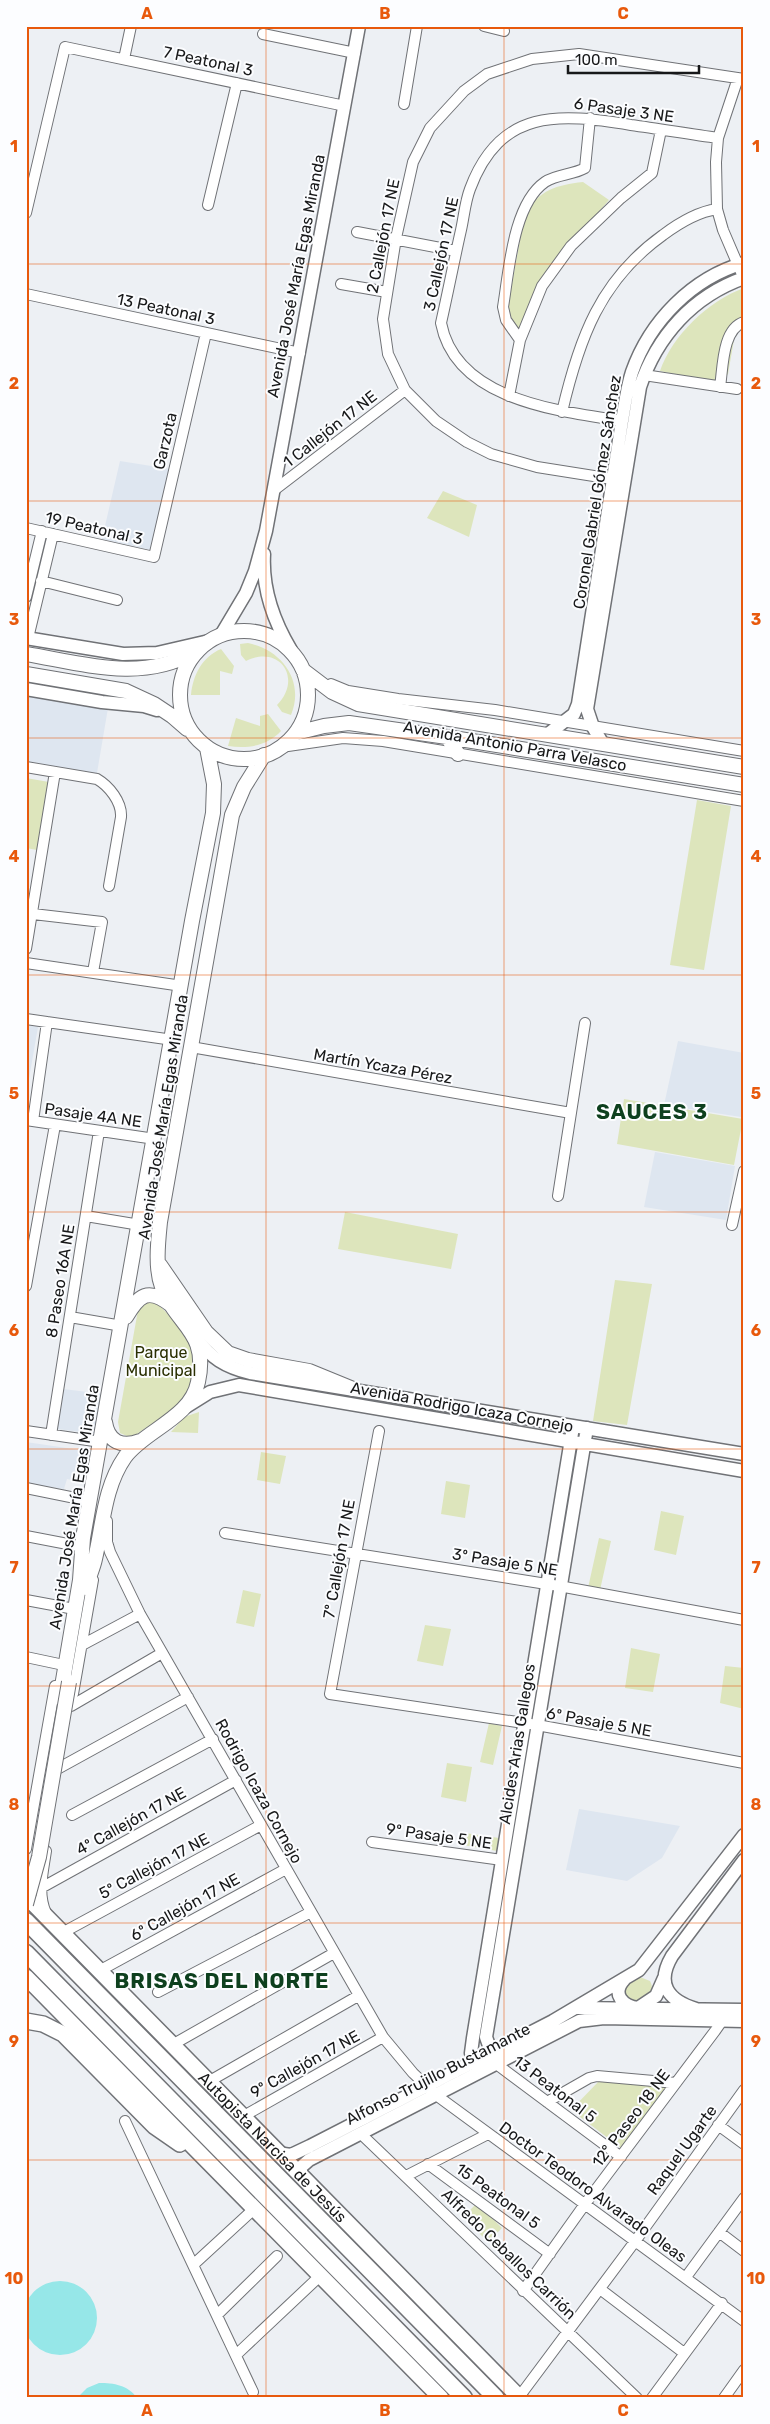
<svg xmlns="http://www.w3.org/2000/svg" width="770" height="2424" viewBox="0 0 770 2424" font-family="Rubik,sans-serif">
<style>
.built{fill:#dee6f0}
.green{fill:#dde5bc}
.water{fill:#96e7e8}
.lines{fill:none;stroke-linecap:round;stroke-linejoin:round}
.minor-casing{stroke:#707276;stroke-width:12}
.tertiary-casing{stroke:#707276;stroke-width:15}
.secondary-casing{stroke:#707276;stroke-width:16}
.primary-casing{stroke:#707276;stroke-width:18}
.trunk-casing{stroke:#707276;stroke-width:19}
.minor{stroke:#fff;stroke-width:10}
.tertiary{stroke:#fff;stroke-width:12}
.secondary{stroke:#fff;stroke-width:14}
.primary{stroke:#fff;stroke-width:15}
.trunk{stroke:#fff;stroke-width:16}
.secondary-bridge-casing{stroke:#707276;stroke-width:16;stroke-linecap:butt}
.secondary-bridge{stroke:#fff;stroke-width:14}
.grid{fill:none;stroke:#e8590c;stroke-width:1;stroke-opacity:0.55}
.labels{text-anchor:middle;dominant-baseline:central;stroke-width:4;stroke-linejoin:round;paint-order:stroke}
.street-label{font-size:16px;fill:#171819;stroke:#fcfdff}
.park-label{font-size:16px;fill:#2b3002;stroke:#fcfdff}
.district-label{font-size:21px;font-weight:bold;letter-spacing:1px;fill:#0e401e;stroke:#fcfdff}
.neatline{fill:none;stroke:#e8590c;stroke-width:2}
.grid-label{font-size:16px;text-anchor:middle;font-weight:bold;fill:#e8590c}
</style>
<rect width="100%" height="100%" fill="#edf0f4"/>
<path class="built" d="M120,461l50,8 -19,81 -49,-11z
M26,695l82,13 -11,65 -71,-11z
M26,1025l12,2 -12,69z
M678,1041l66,12v53l-3,11 -77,-12z
M655,1152l80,14 -9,54 -82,-13z
M63,1389l41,5 -7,40 -40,-5z
M26,1442l68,10 -8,31 -19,-4 -3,10 -38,-6z
M579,1809l101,17 -18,32 -35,23 -61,-11z"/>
<path class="green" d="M583,182l26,18 -44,51 -44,83 -12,-13 -1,-16 17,-92c15,-23 31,-28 58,-31z
M744,288v36l-9,10 -7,40 -9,9 -59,-12c12,-35 48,-70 84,-83z
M443,491l34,14 -8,32 -42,-19z
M248,643c34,7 57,38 43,72l-9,-3 -5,-7c26,-26 3,-61 -31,-44l-5,-6 -1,-11z
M221,649l13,17 -2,8 -12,-3v24h-29c2,-20 11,-38 30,-46z
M268,714l13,17c-14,15 -33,18 -53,15l8,-28 24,8v-10z
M26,778l23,4 -12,68 -11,-2z
M697,800l34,6 -27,164 -34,-5z
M624,1099l119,20 -9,46 -117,-21z
M345,1212l113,22 -7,35 -113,-20z
M615,1280l37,4 -25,141 -34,-4z
M153,1300c12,9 37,38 40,53 2,14 -2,37 -12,48 -12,14 -32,24 -47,35l-5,1 -9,-4 -2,-11 20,-112 4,-6z
M199,1412l-1,21 -27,-1 13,-15z
M261,1452l25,4 -6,28 -23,-4z
M446,1481l24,4 -5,33 -24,-4z
M661,1511l23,5 -8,39 -22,-5z
M599,1538l12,3 -11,49 -12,-2z
M243,1590l18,4 -7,33 -18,-4z
M425,1625l26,4 -8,37 -26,-5z
M631,1648l29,6 -7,38 -28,-4z
M725,1666l19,2v41l-24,-6z
M489,1723l13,3 -9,39 -13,-3z
M447,1763l25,4 -6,35 -25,-5z
M465,1833l34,5 -2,13 -34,-6z
M640,1977l10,4c6,11 -4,16 -12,23l-12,-5 -3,-13z
M600,2080l71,6 -46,65 -54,-41z
M477,2203l25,25 -14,14 -25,-25z"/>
<path class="water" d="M23 2318a37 37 0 1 1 74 0a37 37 0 1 1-74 0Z
M99,2383c15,0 29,2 38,15h-60l10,-10z"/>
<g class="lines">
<defs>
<path id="minor" d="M484,26l20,5
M263,34l92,19
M124,59l7,-33
M738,78l-20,60 -2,24 1,47 6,21 18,42
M404,104l13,-78
M208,205l29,-122
M26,213l39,-166 280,59
M357,232l99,19
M341,284l46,8
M26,294l274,59
M520,340l-14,-20 -3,-13c6,-36 10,-103 42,-125 12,-8 28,-7 40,-14l5,-50
M644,375l93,14
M720,387c3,-19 2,-58 24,-65
M509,396l11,-56 22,-54 29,-40 50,-48 31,-25 9,-43
M562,412c17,-73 38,-132 101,-177 16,-12 34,-23 54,-26
M622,421c-62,-10 -166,-20 -181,-98 7,-31 13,-62 20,-93 3,-13 4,-28 9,-41 30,-81 89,-76 161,-64 29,4 58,9 87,13
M619,480l-82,-13 -46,-13 -24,-12 -31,-21 -31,-31 -17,-36 -5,-35 13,-81 17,-76 17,-34 34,-37 23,-17 45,-15 47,-5 165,25
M273,491l132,-101
M26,528l128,29 52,-224
M41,581l76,19
M26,597l16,-66
M28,638l25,-104
M331,684l17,7 50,8 97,11 249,41
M281,747l62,-9 40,3 361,60
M26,767l71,12c12,7 25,23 24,38l-12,69
M33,914l69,8 -9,50
M26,949l29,-177
M26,963l156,23
M26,1019l147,21
M191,1047l380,66
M26,1120l129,19
M33,1121l14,-99
M558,1196l27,-173
M86,1216l54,9
M732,1225l12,-54
M26,1286l29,-161
M70,1317l52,9
M26,1431l75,11
M379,1431l-49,263 207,31 207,38
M51,1435l48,-304
M26,1488l64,13
M107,1521v21l3,10 30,62 243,423 30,36 23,22 308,226
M225,1533l334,53 185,34
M26,1536l52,10
M26,1600l43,8
M82,1645l58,-31
M26,1657l33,7
M73,1694l20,-114
M71,1706l91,-53
M59,1768l129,-71
M72,1815l141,-76
M372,1842l130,18
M26,1849l29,-163
M41,1888l195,-108
M46,1913c-9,-20 -3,-41 0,-62
M62,1933l199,-108
M99,1971l187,-102
M158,1992l153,-80
M172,2045l162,-92
M495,2063l126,94
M208,2082l150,-86
M547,2102l42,-24 8,-2 79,7
M242,2117l141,-80
M125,2121l128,271
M718,2125l26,19
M360,2133l277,265
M428,2164l122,90
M406,2176l82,-42
M719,2232l25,19
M193,2265l61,-56
M686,2277l58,-79
M600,2289l84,64
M523,2291l62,-87 130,-173 7,-10 1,-6
M217,2315l60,-59
M236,2355l85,-80
M519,2397l117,-157 108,-150
M652,2398l70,-95
M724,2398l20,-28"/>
<path id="tertiary" d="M264,554c-2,35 9,66 27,96
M221,635l25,-42 9,-22 11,-40 93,-505
M26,638l97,16 34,-1 52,-12
M26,689l76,13 42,4 13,4
M548,734l26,-20 4,-10 44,-283c3,-17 5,-34 10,-49 18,-51 60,-94 112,-109
M603,744l-10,-17 -6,-18 53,-322c17,-51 53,-91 104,-109
M196,1338c15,20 29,29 54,35l494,81
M186,1407l24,-15 29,-7 505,86
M624,1980c-13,14 -1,26 14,28l18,-12 8,-18
M578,2008l166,2
M696,2009c-29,-9 -40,-26 -24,-53l72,-96
M474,2062l-3,-9 2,-15 100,-611
M495,2063l-9,-26 101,-609
M277,2153l14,2 19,-9 243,-125 86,-51 105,-135
M301,2176v-9l8,-7 270,-139 25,-3 140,3"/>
<path id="secondary" d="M180 695a64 64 0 1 1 128 0a64 64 0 1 1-128 0Z
M26,654c55,9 116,29 168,-2
M303,670l29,22 26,12 386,63
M26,674l100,17 28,13 18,12 15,13
M296,733l28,-7 25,-3 98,14 297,48
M447,737l11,17
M160,1265l46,67 22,21 20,7 61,11 44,18
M126,1317c13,-22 22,-30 45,-12
M105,1422c3,20 17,26 35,19
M86,1588c2,-10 7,-19 9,-29 8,-34 9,-72 30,-102 20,-27 66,-39 73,-75 11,-51 -21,-55 -36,-95 -7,-19 -4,-45 -2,-65l72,-407 12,-28 20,-32
M60,1698l20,-118 3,-42 109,-617 21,-108 1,-29 -7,-36"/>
<g id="primary">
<path id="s1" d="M26,1896l494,502"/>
<path d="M26,1977l415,421"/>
<path d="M26,2021l17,3 20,10 91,92 26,18"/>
</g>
<path id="trunk" d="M26,1921l470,477
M26,1953l438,445"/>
</defs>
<use href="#minor" class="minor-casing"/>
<use href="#tertiary" class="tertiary-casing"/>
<use href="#secondary" class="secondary-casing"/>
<use href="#primary" class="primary-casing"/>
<use href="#trunk" class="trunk-casing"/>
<use href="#minor" class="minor"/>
<use href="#tertiary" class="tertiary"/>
<use href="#secondary" class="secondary"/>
<use href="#primary" class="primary"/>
<use href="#trunk" class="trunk"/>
<defs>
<path id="secondary-bridge" d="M26,1904l13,-47 30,-175"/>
</defs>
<use href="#secondary-bridge" class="secondary-bridge-casing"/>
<use href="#secondary-bridge" class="secondary-bridge"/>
</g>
<path class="grid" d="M266,26v2372M504,26v2372M26,264h718M26,501h718M26,738h718M26,975h718M26,1212h718M26,1449h718M26,1686h718M26,1923h718M26,2160h718"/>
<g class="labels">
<g class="street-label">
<text transform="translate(208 61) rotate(12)">7 Peatonal 3</text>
<text transform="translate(624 110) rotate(8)">6 Pasaje 3 NE</text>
<text transform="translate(383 236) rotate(-79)">2 Callejón 17 NE</text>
<text transform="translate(441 254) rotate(-78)">3 Callejón 17 NE</text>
<text transform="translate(296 276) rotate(-79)">Avenida José María Egas Miranda</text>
<text transform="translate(166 309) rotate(12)">13 Peatonal 3</text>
<text transform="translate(330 429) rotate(-38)">1 Callejón 17 NE</text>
<text transform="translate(165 441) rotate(-77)">Garzota</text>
<text transform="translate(597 492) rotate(-81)">Coronel Gabriel Gómez Sánchez</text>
<text transform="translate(94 528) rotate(13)">19 Peatonal 3</text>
<text transform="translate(515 746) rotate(10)">Avenida Antonio Parra Velasco</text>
<text transform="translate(383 1066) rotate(10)">Martín Ycaza Pérez</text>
<text transform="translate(93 1115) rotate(8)">Pasaje 4A NE</text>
<text transform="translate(163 1117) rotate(-81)">Avenida José María Egas Miranda</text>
<text transform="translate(60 1281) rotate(-81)">8 Paseo 16A NE</text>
<text transform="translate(462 1407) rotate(10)">Avenida Rodrigo Icaza Cornejo</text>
<text transform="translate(74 1507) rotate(-81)">Avenida José María Egas Miranda</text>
<text transform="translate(339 1559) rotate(-80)">7º Callejón 17 NE</text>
<text transform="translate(505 1562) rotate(9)">3º Pasaje 5 NE</text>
<text transform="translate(599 1722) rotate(10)">6º Pasaje 5 NE</text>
<text transform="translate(517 1744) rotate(-81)">Alcides Arias Gallegos</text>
<text transform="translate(259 1791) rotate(61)">Rodrigo Icaza Cornejo</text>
<text transform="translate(131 1821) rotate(-29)">4º Callejón 17 NE</text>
<text transform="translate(439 1836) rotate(8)">9º Pasaje 5 NE</text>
<text transform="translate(154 1866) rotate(-28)">5º Callejón 17 NE</text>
<text transform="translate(185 1907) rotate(-29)">6º Callejón 17 NE</text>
<text transform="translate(305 2064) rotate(-29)">9º Callejón 17 NE</text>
<text transform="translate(438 2074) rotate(-27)">Alfonso Trujillo Bustamante</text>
<text transform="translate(555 2089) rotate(37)">13 Peatonal 5</text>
<text transform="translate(631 2118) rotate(-53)">12° Paseo 18 NE</text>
<text stroke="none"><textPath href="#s1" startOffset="352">Autopista Narcisa de Jesús</textPath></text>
<text transform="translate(682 2150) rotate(-54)">Raquel Ugarte</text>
<text transform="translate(593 2192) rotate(36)">Doctor Teodoro Alvarado Oleas</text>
<text transform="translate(498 2196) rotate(36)">15 Peatonal 5</text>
<text transform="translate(509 2254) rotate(44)">Alfredo Ceballos Carrión</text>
</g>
<g class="park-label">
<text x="161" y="1352">Parque<tspan x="161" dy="18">Municipal</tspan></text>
</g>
<g class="district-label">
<text x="652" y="1111">SAUCES 3</text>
<text x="222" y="1980">BRISAS DEL NORTE</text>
</g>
</g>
<rect width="770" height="2424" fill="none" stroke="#fcfdff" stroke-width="55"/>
<path d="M568 65v8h131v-8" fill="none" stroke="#171819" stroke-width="2.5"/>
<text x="575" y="65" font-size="15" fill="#171819" stroke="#fcfdff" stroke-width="4" paint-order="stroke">100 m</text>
<rect x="28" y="28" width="714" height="2368" class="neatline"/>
<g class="grid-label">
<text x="147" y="19">A</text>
<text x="385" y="19">B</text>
<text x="623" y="19">C</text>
<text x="14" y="152">1</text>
<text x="756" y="152">1</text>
<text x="14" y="389">2</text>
<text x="756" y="389">2</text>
<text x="14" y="625">3</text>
<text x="756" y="625">3</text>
<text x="14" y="862">4</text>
<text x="756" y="862">4</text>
<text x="14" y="1099">5</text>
<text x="756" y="1099">5</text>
<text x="14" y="1336">6</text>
<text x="756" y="1336">6</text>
<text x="14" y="1573">7</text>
<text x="756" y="1573">7</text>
<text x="14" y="1810">8</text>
<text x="756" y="1810">8</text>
<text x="14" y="2047">9</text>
<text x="756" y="2047">9</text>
<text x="14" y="2284">10</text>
<text x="756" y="2284">10</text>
<text x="147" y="2416">A</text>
<text x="385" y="2416">B</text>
<text x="623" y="2416">C</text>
</g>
</svg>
